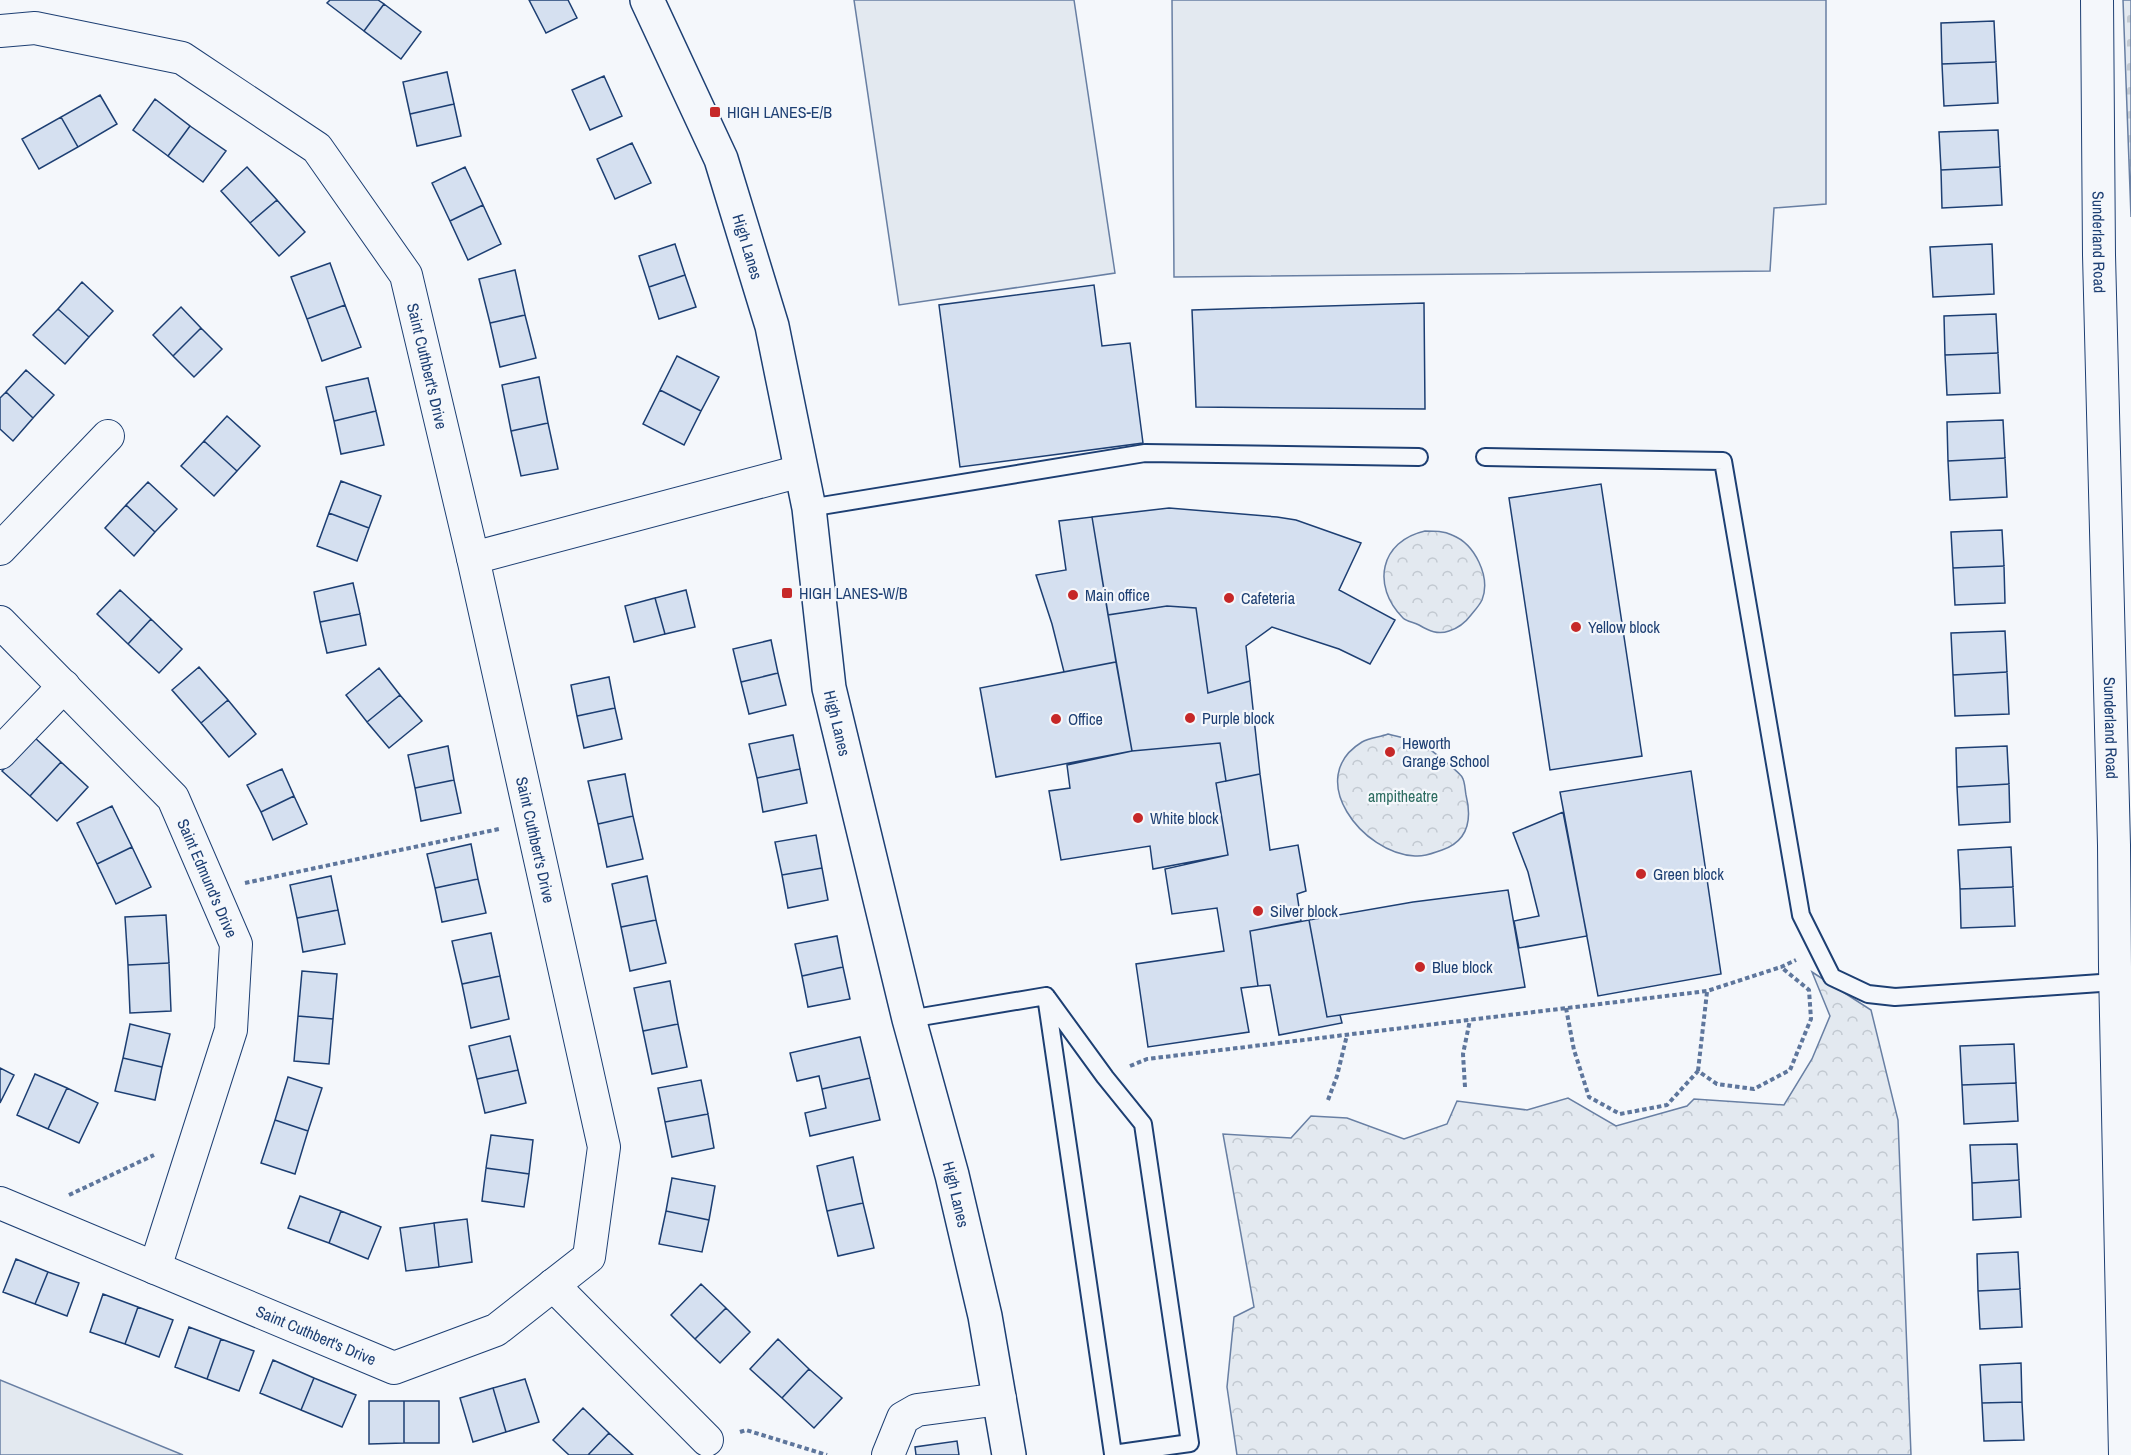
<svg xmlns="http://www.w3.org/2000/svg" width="2131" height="1455" viewBox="0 0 2131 1455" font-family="'Archivo Narrow',sans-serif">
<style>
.green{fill:#e3e9f0;stroke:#687fa3;stroke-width:1.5}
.cemetery{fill:url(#cemetery-stones);stroke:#687fa3;stroke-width:1.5}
.park{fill:url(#park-crowns);stroke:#687fa3;stroke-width:1.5}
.building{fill:#d5e0f0;stroke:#1d3f73;stroke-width:1.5}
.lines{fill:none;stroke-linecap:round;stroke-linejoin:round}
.lane-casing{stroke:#1d3f73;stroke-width:20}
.street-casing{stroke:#1d3f73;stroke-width:34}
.secondary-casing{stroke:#1d3f73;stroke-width:36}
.path{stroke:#5e769c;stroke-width:4;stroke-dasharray:4.5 3;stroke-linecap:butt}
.lane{stroke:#f4f7fb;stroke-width:16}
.street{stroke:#f4f7fb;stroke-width:32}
.secondary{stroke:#f4f7fb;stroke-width:33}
.poi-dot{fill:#c62828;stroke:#f4f7fb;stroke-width:2}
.labels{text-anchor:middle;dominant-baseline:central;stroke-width:4.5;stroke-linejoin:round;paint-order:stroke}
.poi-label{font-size:16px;fill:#1d3f73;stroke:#f4f7fb;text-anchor:start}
.street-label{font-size:16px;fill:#1d3f73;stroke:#f4f7fb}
.park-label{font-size:16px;fill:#2c6c60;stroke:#f4f7fb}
</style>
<defs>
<pattern id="cemetery-stones" width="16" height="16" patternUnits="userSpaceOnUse" patternTransform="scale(1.5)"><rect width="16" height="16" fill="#e3e9f0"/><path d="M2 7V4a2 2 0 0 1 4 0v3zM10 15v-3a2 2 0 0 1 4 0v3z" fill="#c2c9d1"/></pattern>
<pattern id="park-crowns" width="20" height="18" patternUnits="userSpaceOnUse" patternTransform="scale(1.5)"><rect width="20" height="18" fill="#e3e9f0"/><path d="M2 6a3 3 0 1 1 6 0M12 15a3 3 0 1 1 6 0" fill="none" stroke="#c2c9d1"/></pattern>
</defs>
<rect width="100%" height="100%" fill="#f4f7fb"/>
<path class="green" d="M854,0h220l41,273 -216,32z
M1172,0h654v204l-52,4 -4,63 -596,6z
M0,1380l183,75h-183z"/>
<path class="cemetery" d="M2123,0h8v217z"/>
<path class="park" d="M1425,531c10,0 19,0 27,4 23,9 39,42 30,65 -3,6 -7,10 -11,15 -6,8 -12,13 -22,16 -11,4 -20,0 -30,-6 -5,-3 -12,-3 -16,-7 -32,-32 -23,-77 22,-87z
M1388,734c11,3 25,5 35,11 5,2 37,28 39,32 3,4 3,13 4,18 6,24 2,46 -24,55 -9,3 -17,7 -27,6 -52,-2 -112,-78 -53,-114 7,-4 18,-5 26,-8z
M1812,972l59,38 27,110 13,335h-674l-10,-68 7,-70 20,-10 -31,-173 68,4 20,-22 36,2 57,21 43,-15 10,-23 70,9 41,-12 48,28 71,-20 7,-7 90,6 28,-46 18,-43z"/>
<path class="building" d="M330,0h48l6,4 -20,27 -37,-28z
M529,0h39l9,18 -31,15z
M384,4l37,28 -20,27 -37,-28z
M1994,21l2,41 -54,2 -1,-41z
M1996,62l2,41 -54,3 -2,-42z
M447,72l7,32 -44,10 -7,-32z
M604,76l18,40 -32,14 -18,-40z
M100,95l17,29 -39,23 -17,-30z
M155,99l35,27 -22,30 -35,-26z
M454,104l7,32 -44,10 -7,-32z
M61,117l17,30 -39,22 -17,-30z
M190,126l36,25 -23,31 -35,-26z
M1998,130l2,37 -59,3 -2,-38z
M632,143l19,40 -36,16 -18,-40z
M247,167l30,33 -27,23 -29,-32z
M465,167l18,38 -33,16 -18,-38z
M2000,167l2,38 -60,3 -1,-38z
M277,200l28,32 -26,24 -29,-33z
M483,205l18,39 -33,16 -18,-39z
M675,244l10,31 -36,12 -10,-31z
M1992,244l2,50 -61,3 -3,-50z
M330,263l15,42 -38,14 -16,-42z
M515,270l10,45 -35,8 -11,-44z
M685,275l11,32 -37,12 -10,-32z
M82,282l31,29 -24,26 -31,-28z
M1094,285l8,61 28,-3 13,100 -183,24 -21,-162z
M1424,303l1,106 -229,-2 -4,-97z
M345,305l16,42 -39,14 -15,-42z
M181,307l20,21 -28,28 -20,-21z
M58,309l31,28 -24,27 -32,-29z
M1996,314l2,39 -53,2 -1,-39z
M525,315l11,43 -36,9 -10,-44z
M201,328l21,21 -28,28 -21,-21z
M1998,353l2,40 -53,2 -2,-40z
M677,356l42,21 -18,34 -41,-21z
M26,370l28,25 -21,23 -27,-26z
M539,377l9,46 -37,8 -9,-46z
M368,378l8,33 -42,10 -8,-34z
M660,390l41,21 -17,34 -41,-21z
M6,392l27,26 -20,23 -13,-12v-31z
M376,411l8,34 -43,9 -7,-33z
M227,416l33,30 -23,25 -33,-30z
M2003,420l2,38 -57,3 -1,-39z
M548,423l10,46 -37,7 -10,-45z
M204,441l33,30 -23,25 -33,-30z
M2005,458l2,39 -57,3 -2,-39z
M341,481l40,15 -12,32 -40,-15z
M148,482l29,27 -22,23 -29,-27z
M1601,484l41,272 -92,14 -41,-272z
M126,505l29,27 -21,24 -29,-28z
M1169,508l108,9 19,3 65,23 -22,47 56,30 -25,44 -31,-15 -67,-22 -26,19 4,35 -42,12 -12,-85 -29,-2 -59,9 -16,-98z
M329,513l40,15 -12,33 -40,-15z
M1092,517l24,145 -52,10 -12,-48 -16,-49 30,-5 -7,-49z
M2002,530l2,36 -51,2 -2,-36z
M2004,566l1,37 -50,2 -2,-37z
M353,583l7,31 -40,8 -6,-30z
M120,590l31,29 -23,25 -31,-30z
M686,590l9,37 -30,7 -10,-36z
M655,598l10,36 -31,8 -9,-36z
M1167,606l29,2 12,85 42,-12 10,93 -34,7 -6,-38 -88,8 -24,-136z
M360,614l6,31 -39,8 -7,-31z
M151,619l31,30 -23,24 -31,-29z
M2005,631l2,41 -54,3 -2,-42z
M771,640l7,33 -37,9 -8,-33z
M1116,662l16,89 -136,26 -16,-89z
M199,667l29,33 -27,23 -29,-33z
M379,668l21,27 -33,27 -21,-27z
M2007,672l2,42 -54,2 -2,-41z
M778,673l8,32 -37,9 -8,-32z
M609,677l6,31 -38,8 -6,-31z
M400,695l22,26 -33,27 -22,-26z
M228,700l28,34 -27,23 -28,-34z
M615,708l7,31 -38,9 -7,-32z
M793,735l7,34 -43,9 -8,-34z
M34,737l27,25 -31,34 -28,-25z
M1220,743l6,38 -10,2 12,72 -75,14 -3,-23 -89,14 -12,-69 21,-3 -3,-23 65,-14z
M448,746l6,34 -39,8 -7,-33z
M2007,746l2,38 -52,3 -1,-39z
M61,762l27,25 -31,34 -27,-25z
M282,769l12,27 -33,16 -14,-27z
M800,769l7,34 -44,9 -6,-34z
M1691,771l30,203 -123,22 -38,-204z
M625,774l8,42 -35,8 -10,-43z
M1260,774l10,76 28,-5 8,46 -9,3 4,27 -51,10 8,55 -17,2 8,44 -101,15 -12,-83 88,-13 -7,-43 -45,6 -7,-45 63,-14 -12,-72z
M454,780l7,33 -40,8 -6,-33z
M2009,784l1,38 -51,3 -2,-38z
M294,796l13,28 -34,16 -12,-28z
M112,806l20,41 -35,17 -20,-41z
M1563,812l24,124 -68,12 -5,-27 25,-5 -11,-44 -15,-39z
M633,816l10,43 -36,8 -9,-43z
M816,835l6,33 -40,7 -7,-33z
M471,844l7,35 -43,9 -8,-34z
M132,847l19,40 -35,17 -19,-40z
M2011,847l2,40 -53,2 -2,-39z
M822,868l6,32 -40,8 -6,-33z
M331,876l7,34 -41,8 -7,-33z
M647,876l9,44 -35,7 -9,-43z
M478,879l8,34 -44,9 -7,-34z
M2013,887l2,39 -54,2 -1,-39z
M1508,890l17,97 -198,30 -18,-97 104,-18z
M338,910l7,34 -42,8 -6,-34z
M166,915l3,48 -41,2 -3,-48z
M656,920l10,43 -36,8 -9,-44z
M1309,920l18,97 13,-2 2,8 -63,12 -9,-50 -12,1 -8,-55z
M491,933l9,43 -38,8 -10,-43z
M837,936l6,31 -41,9 -7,-32z
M169,963l2,48 -41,2 -2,-48z
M843,967l7,32 -42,8 -6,-31z
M302,971l35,3 -4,45 -35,-3z
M500,976l9,43 -38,9 -9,-44z
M670,981l8,43 -35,7 -9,-43z
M298,1016l35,3 -4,45 -35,-3z
M130,1024l40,10 -8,33 -39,-9z
M678,1024l9,43 -35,7 -9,-43z
M510,1036l8,34 -41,9 -8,-33z
M860,1037l10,41 -48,11 -3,-13 -22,5 -7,-28z
M2014,1044l2,39 -54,2 -2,-39z
M123,1058l39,9 -7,33 -40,-9z
M0,1068l14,7 -14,28z
M518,1070l8,33 -41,10 -8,-34z
M35,1074l32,14 -19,41 -31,-14z
M288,1077l34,11 -14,43 -33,-11z
M870,1078l10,42 -70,16 -5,-23 21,-5 -4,-19z
M701,1080l7,34 -43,8 -7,-34z
M2016,1083l2,38 -54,3 -2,-39z
M67,1088l31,15 -19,40 -31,-14z
M708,1114l6,34 -42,9 -7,-35z
M275,1120l33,11 -13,43 -34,-11z
M491,1135l42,5 -4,34 -43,-6z
M2017,1144l2,36 -47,3 -2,-38z
M853,1157l10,46 -36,8 -10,-45z
M486,1168l43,6 -5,33 -42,-6z
M672,1178l43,8 -6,34 -43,-9z
M2019,1180l2,37 -48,3 -1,-37z
M300,1196l41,15 -12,32 -41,-15z
M863,1203l11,45 -36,8 -11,-45z
M341,1211l40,16 -13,32 -39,-16z
M666,1211l43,9 -7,32 -43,-8z
M467,1219l5,43 -33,5 -5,-44z
M434,1223l5,44 -33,4 -6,-43z
M2018,1252l2,37 -42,2 -1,-37z
M16,1259l32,13 -13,32 -32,-12z
M48,1272l31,11 -12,33 -32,-12z
M701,1284l25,24 -31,31 -24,-24z
M2020,1289l2,38 -42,2 -2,-38z
M103,1294l35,13 -13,37 -35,-12z
M138,1307l35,13 -14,37 -34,-13z
M726,1308l24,24 -30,31 -25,-24z
M189,1327l32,12 -14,40 -32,-12z
M221,1339l33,12 -15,40 -32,-12z
M778,1339l31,30 -27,29 -32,-29z
M273,1360l41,18 -13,32 -41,-17z
M2021,1363l1,39 -40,1 -2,-38z
M809,1369l33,29 -28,30 -32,-30z
M314,1378l42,17 -14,32 -41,-17z
M525,1379l14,43 -33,10 -13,-44z
M493,1388l13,44 -33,10 -13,-44z
M369,1401h35v42l-35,1z
M404,1401h35v42h-35z
M2022,1402l2,38 -40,1 -2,-38z
M583,1408l26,25 -21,22h-19l-16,-15z
M609,1433l24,22h-45z
M957,1441l2,14h-43l-1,-8z"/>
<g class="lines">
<defs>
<path id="lane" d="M1485,457l238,4 78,454 31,62 36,17 27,3 220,-15
M809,508l336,-55 274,4
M909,1019l137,-23 67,458 77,-11 -47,-319 -38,-47 -59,-81"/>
<g id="street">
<path id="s1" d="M2097,0l2,255 15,590 1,122 10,488"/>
<path id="s2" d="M0,31l35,-3 147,30 135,90 89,127 67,283 131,589 -15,110 -93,73 -102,38 -394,-165"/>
<path d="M0,549l108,-113"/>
<path d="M473,558l328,-87"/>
<path id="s3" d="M0,622l173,176 63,146 -5,86 -76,238"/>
<path d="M0,753l64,-67"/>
<path d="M553,1285l154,155"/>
<path d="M888,1455l15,-37 14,-8 83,-11"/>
</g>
<g id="secondary">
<path id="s4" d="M647,0l74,159 51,167 37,182 20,180 80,331 43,156 33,141 24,139"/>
</g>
</defs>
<use href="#lane" class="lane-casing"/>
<use href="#street" class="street-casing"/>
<use href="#secondary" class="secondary-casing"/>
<path class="path" d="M245,883l254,-54
M1566,1008l8,42 15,47 31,17 47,-9 31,-34 19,13 37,5 36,-19 21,-51 -2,-29 -28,-23
M1130,1066l17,-7 560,-68 74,-24 15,-7
M1698,1071l9,-79
M1465,1087l-2,-33 7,-34
M1328,1100l9,-24 10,-41
M69,1195l85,-40
M740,1432l6,-2 81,25"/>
<use href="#lane" class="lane"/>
<use href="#street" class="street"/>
<use href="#secondary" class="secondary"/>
</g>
<g class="poi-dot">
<rect x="709" y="106" width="12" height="12" rx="3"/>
<rect x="781" y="587" width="12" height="12" rx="3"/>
<circle cx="1073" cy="595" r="6"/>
<circle cx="1229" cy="598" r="6"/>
<circle cx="1576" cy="627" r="6"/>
<circle cx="1190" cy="718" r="6"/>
<circle cx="1056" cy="719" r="6"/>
<circle cx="1390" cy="752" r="6"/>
<circle cx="1138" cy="818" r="6"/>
<circle cx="1641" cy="874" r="6"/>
<circle cx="1258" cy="911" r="6"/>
<circle cx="1420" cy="967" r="6"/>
</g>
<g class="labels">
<g class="poi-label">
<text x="727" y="112">HIGH LANES-E/B</text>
<text x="799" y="593">HIGH LANES-W/B</text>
<text x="1085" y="595">Main office</text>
<text x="1241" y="598">Cafeteria</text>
<text x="1588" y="627">Yellow block</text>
<text x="1202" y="718">Purple block</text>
<text x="1068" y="719">Office</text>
<text x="1402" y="743">Heworth<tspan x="1402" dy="18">Grange School</tspan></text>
<text x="1150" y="818">White block</text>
<text x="1653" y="874">Green block</text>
<text x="1270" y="911">Silver block</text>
<text x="1432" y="967">Blue block</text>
</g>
<g class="street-label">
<text stroke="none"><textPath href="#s1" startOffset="242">Sunderland Road</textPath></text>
<text stroke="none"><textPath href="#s4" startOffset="267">High Lanes</textPath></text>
<text stroke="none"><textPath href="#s2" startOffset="596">Saint Cuthbert's Drive</textPath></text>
<text stroke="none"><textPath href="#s4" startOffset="753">High Lanes</textPath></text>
<text stroke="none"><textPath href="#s1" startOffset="728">Sunderland Road</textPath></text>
<text stroke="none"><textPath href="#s2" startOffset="1082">Saint Cuthbert's Drive</textPath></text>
<text stroke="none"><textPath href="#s3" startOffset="334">Saint Edmund's Drive</textPath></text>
<text stroke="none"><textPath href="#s4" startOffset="1239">High Lanes</textPath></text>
<text transform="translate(316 1335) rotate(23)">Saint Cuthbert's Drive</text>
</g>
<g class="park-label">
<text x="1403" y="796">ampitheatre</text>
</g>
</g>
</svg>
